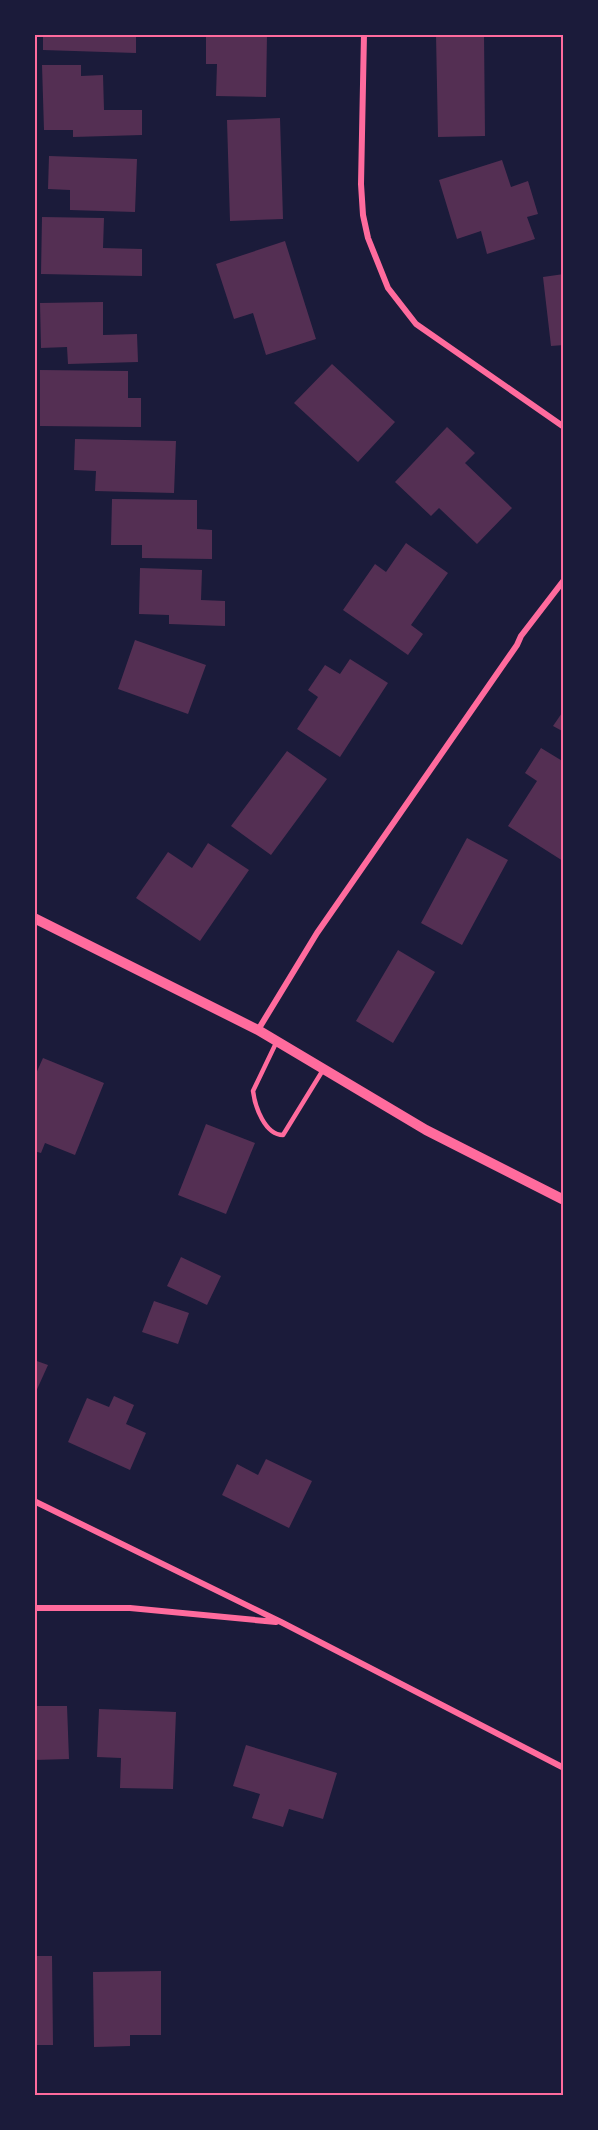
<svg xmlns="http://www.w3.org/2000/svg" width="598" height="2130" viewBox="0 0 598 2130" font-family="'IBM Plex Sans',sans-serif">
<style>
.building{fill:#542f53}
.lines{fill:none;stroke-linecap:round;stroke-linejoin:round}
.service{stroke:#ff6b9d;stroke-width:4.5}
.minor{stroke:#ff6b9d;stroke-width:6}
.tertiary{stroke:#ff6b9d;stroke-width:10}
.neatline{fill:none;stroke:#ff6b9d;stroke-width:2}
</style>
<rect width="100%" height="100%" fill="#1b1b3a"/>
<path class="building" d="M43,34h93v19l-93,-3z
M206,34h61l-1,63 -50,-1 1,-32h-11z
M436,34h48l1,102 -47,1z
M42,65h39v11l22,-1 1,35h38v25l-69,2v-7h-29z
M280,118l3,101 -53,2 -3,-101z
M49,156l88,3 -2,53 -65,-2v-20l-22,-1z
M502,160l9,27 17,-6 10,33 -11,3 8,22 -48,15 -6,-23 -24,8 -18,-59z
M42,217l62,1 -1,30 39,1v27l-101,-2z
M285,241l31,98 -50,16 -13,-42 -19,6 -18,-55z
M564,274v71l-13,1 -8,-69z
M103,302v33l34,-1 1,28 -70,2 -1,-17 -26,1 -1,-45z
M332,364l63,58 -37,40 -64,-59z
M40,370l88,1v27h13v29l-101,-1z
M447,427l28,26 -10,10 47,45 -35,36 -38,-36 -8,8 -36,-34z
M75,439l101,2 -2,52 -79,-2 1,-20 -22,-1z
M112,499l85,1v29l15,1v29l-70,-1v-13h-31z
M406,543l42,30 -37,52 12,9 -15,21 -65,-45 32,-46 11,8z
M140,568l62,2 -1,30 24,1v25l-56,-2v-9l-30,-1z
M135,640l71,25 -18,49 -70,-25z
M350,659l38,24 -48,74 -43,-28 21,-32 -10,-7 17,-25 15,9z
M564,710v22l-11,-6z
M541,748l23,14 -1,99 -55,-35 29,-45 -12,-8z
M287,751l40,28 -56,76 -40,-29z
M467,838l41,22 -46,85 -41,-22z
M208,843l41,27 -49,71 -64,-43 32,-46 24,16z
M398,950l37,22 -42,71 -37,-22z
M43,1058l61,25 -29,72 -30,-12 -4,10 -7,-2v-73z
M206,1124l49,19 -29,71 -48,-19z
M181,1257l40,19 -14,29 -40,-19z
M154,1301l35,12 -11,31 -36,-12z
M34,1360l14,5 -14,31z
M114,1396l20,9 -8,19 20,9 -16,37 -62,-28 19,-44 22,9z
M266,1459l46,22 -23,47 -67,-33 15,-31 21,11z
M34,1706h33l2,53 -35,1z
M99,1709l77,3 -3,77 -53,-1 1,-30 -24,-1z
M246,1745l91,28 -14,46 -34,-10 -6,18 -31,-9 8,-24 -27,-8z
M34,1956h18l1,89h-19z
M161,1971v64h-31v11l-36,1 -1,-75z"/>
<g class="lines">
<path class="service" d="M277,1041l-24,50c2,16 12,44 30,44l40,-65"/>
<path class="minor" d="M364,34l-3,150 2,31 5,23 20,50 28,36 148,103
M258,1030l59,-97 200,-288 4,-9 43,-56
M34,1501l247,121 283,146
M34,1608h96l146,14"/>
<path class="tertiary" d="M34,918l224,112 168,100 138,70"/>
</g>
<rect width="598" height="2130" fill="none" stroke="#1b1b3a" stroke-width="72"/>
<rect x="36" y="36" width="526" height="2058" class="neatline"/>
</svg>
